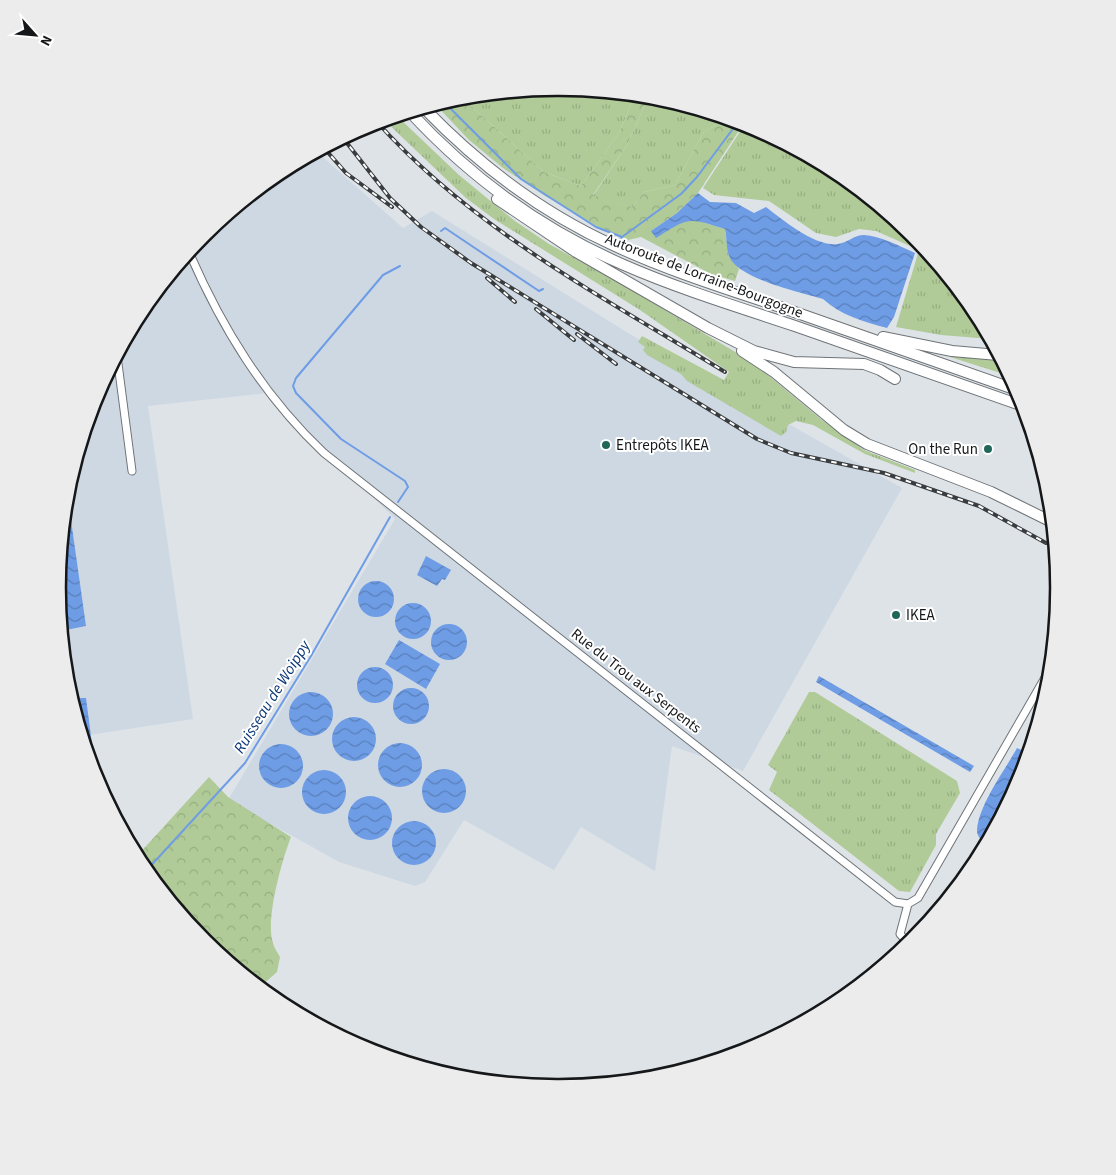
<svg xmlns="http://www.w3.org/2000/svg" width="1116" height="1175" viewBox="0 0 1116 1175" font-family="'Source Sans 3',sans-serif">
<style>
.built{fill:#ced8e3}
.grass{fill:url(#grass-tufts)}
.forest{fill:url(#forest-crowns)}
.water{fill:url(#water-waves)}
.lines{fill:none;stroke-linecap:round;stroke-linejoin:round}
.stream{stroke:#6e9de6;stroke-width:2}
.minor-casing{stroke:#6f7478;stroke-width:9}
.highway-casing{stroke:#6f7478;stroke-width:12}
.minor{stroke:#fff;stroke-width:7}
.highway{stroke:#fff;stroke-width:10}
.rail-casing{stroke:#3a3d3f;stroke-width:4}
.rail{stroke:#fff;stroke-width:2;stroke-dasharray:5.5;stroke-linecap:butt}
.poi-dot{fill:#216759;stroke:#fff;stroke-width:2}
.labels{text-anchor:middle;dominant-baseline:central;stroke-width:4;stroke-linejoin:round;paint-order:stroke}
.street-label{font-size:15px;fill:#151719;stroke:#fff}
.poi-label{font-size:15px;fill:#151719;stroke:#fff;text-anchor:start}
.water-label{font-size:16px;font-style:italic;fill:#0a3676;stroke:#fff}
.rim{fill:none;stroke:#151719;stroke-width:2.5}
</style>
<defs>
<pattern id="grass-tufts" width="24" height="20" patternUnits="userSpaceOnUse" patternTransform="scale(1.25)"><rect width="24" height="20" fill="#b0cb97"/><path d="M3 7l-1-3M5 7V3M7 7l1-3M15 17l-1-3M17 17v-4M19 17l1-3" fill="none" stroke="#96ae82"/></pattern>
<pattern id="forest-crowns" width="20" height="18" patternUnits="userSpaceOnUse" patternTransform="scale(1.25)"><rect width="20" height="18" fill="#b0cb97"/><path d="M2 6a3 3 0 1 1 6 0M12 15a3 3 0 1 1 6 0" fill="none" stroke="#96ae82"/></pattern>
<pattern id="water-waves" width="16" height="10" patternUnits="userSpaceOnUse" patternTransform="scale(1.25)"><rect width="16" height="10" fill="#6e9de6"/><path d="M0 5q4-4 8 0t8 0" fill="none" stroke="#597fba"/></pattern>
</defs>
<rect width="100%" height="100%" fill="#dee3e8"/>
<path class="built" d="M317,152l86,76 29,-17 201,125 269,152 -159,283 -71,-25 -17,125 -74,-44 -27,43 -90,-50 -39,62 -10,4 -76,-24 -111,-62 167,-281 -127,-126 -120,13 45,313 -110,17 -16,-51 -9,-98 9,-97 29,-94 46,-87 62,-76 76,-62z"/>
<path class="grass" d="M558,87l77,8 -16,38 -38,53 -37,-14 -83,-75z
M649,96l78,22 -24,15 -28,52 -31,7 -12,15 -39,-11 34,-51z
M397,116l62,59 56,46 34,23 67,37 126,75 21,15 59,49 42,30 51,20v3l-50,-19 -52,-29 -17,-4 -8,4 -2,7 -5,4 -94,-55 -6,-7 -34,-19 -4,-5 2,-3 -7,-5 4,-6 82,44 5,-8 -89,-62 -146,-91 -28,-21 -82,-78z
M745,124l91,48 76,62 62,76 16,29 -49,-4 -45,-8 23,-77 -43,-19 -17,-2 -23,8 -20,-4 -47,-32 -55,-6 -11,-7z
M952,354l50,8 8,14 -60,-19z
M809,692h6l142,89 3,12 -24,41v11l-26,47 -11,-1 -130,-101 8,-18 -9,-7z"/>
<path class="forest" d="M635,95l14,1 -22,49 -34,50 39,12 12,-15 31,-7 28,-52 24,-15 17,5 -46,70 -21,20 -26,18 21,-3 13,-8 15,1 25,8 4,28 10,12 -4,12 -24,-7 -70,-37 -13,3 -24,-9 -62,-37 -39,-26 -34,-28 -34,-36 26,-7 83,75 37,14 38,-53z
M209,777l19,20 63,40c-9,23 -26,83 -18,106 1,5 5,10 7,14l-3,15 -17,15 -56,-46 -62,-76 -5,-9z"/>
<path class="water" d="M698,193l12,9 26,1 18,10 12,-6c17,13 49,40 72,37 9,-1 16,-9 26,-9 16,1 36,11 51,18l-21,64 -7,11c-22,-6 -47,-13 -64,-29 -22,-7 -86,-20 -94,-43 -3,-8 -2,-19 -4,-27 -37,-12 -36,-12 -69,9l-5,-7 26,-18z
M67,492l19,134 -20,4 -3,14 -5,-57z
M426,556l25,14 -6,10 -3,-1 -5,7 -20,-11z
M358 599a18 18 0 1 1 36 0a18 18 0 1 1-36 0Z
M395 621a18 18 0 1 1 36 0a18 18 0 1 1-36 0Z
M431 642a18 18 0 1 1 36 0a18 18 0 1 1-36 0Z
M399,640l41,24 -14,25 -41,-25z
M357 685a18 18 0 1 1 36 0a18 18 0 1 1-36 0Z
M66,670l14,28h6l11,84 -30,-97z
M819,676l155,90 -4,6 -154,-90z
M393 706a18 18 0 1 1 36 0a18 18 0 1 1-36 0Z
M289 714a22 22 0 1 1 44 0a22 22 0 1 1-44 0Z
M332 739a22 22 0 1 1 44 0a22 22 0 1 1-44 0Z
M378 765a22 22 0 1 1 44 0a22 22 0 1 1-44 0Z
M259 766a22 22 0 1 1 44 0a22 22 0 1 1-44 0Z
M1017,748l11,5 -8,26 -35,66c-3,-4 -7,-8 -8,-13 0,-25 28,-62 40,-84z
M422 791a22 22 0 1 1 44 0a22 22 0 1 1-44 0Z
M302 792a22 22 0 1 1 44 0a22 22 0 1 1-44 0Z
M348 818a22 22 0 1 1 44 0a22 22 0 1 1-44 0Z
M392 843a22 22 0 1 1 44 0a22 22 0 1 1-44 0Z"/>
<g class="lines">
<path class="stream" d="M444,102l77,77 75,48 26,10 -2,2
M441,231l4,-3 94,63 4,-2
M622,237l59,-43 16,-17 41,-55
M398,502l10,-15 -3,-6 -64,-42 -45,-46 -3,-7 3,-8 87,-103 17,-9
M146,871l99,-108 66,-107 79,-139"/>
<defs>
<path id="minor" d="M189,252c33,76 74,143 135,201l571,449 13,2 10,-6 132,-229
M117,356l15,115
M908,904l-8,30 6,7 5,1"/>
<path id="highway" d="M424,108c55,57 118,105 191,138 56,26 116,44 174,64 76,27 152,53 228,80
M410,112c60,65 133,118 214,153 55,24 114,42 171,61 76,27 152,54 228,80
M497,199l79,53 132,76 46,23 40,11 70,2 16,6 15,9
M883,337l69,14 46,4
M742,351l32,21 70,58 23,14 124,48 61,30"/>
</defs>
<use href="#minor" class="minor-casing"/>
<use href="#highway" class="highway-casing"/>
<use href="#minor" class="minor"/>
<use href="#highway" class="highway"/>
<defs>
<path id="rail" d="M377,122c97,108 226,175 348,250
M343,138l47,60 31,29 50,36 286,176 34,14 93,20 95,33 67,37
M324,148l22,25 46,34
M487,278l28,24
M536,309l38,31
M577,334l39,30"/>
</defs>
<use href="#rail" class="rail-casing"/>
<use href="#rail" class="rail"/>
</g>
<g class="poi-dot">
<circle cx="606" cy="445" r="5"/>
<circle cx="988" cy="449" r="5"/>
<circle cx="896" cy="615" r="5"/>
</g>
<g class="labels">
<g class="street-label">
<text transform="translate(704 276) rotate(21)">Autoroute de Lorraine-Bourgogne</text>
<text transform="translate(636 681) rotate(38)">Rue du Trou aux Serpents</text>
</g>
<g class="poi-label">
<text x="616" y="445">Entrepôts IKEA</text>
<text x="978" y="449" text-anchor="end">On the Run</text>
<text x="906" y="615">IKEA</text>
</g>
<g class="water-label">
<text transform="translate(272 697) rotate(-58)">Ruisseau de Woippy</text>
</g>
</g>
<path d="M0 0H1116V1175H0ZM557 96H559A491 491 0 0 1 1050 587V588A491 491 0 0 1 559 1079H557A491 491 0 0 1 66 588V587A491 491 0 0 1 557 96Z" fill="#ececed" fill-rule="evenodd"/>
<path class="rim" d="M557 96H559A491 491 0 0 1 1050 587V588A491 491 0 0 1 559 1079H557A491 491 0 0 1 66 588V587A491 491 0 0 1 557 96Z"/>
<g transform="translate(35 35) rotate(117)" stroke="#ffffff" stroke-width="4" paint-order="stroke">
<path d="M0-4L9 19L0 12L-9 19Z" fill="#151719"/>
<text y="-8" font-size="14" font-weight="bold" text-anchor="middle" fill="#151719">N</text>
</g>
</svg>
